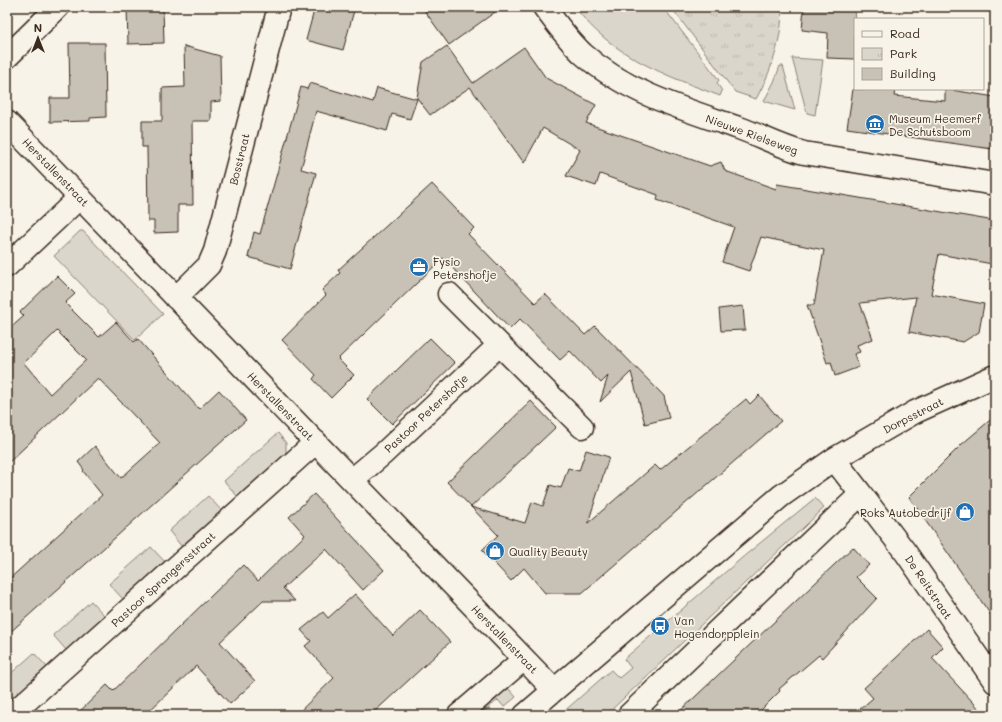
<svg xmlns="http://www.w3.org/2000/svg" width="1002" height="722" viewBox="0 0 1002 722" font-family="Mali,sans-serif">
<style>
.grass{fill:#dbd6cb;stroke:#8b8074}
.park{fill:url(#park-tufts);stroke:#8b8074}
.building{fill:#c8c1b6;stroke:#3b2a1e;fill-rule:evenodd}
.lines{fill:none;stroke-linecap:round;stroke-linejoin:round}
.minor-casing{stroke:#3b2a1e;stroke-width:25}
.minor{stroke:#f7f3e8;stroke-width:22}
.labels{text-anchor:middle;dominant-baseline:central;stroke-width:3.5;stroke-linejoin:round;paint-order:stroke}
.poi-label{font-size:11px;fill:#3b2a1e;stroke:#f7f3e8;text-anchor:start}
.street-label{font-size:11px;fill:#3b2a1e;stroke:#f7f3e8}
</style>
<defs>
<pattern id="park-tufts" width="24" height="20" patternUnits="userSpaceOnUse"><rect width="24" height="20" fill="#dbd6cb"/><path d="M3 7l-1-3M5 7V3M7 7l1-3M15 17l-1-3M17 17v-4M19 17l1-3" fill="none" stroke="#bdb8ae"/></pattern>
</defs>
<rect width="100%" height="100%" fill="#f7f3e8"/>
<filter id="ink" filterUnits="userSpaceOnUse"><feTurbulence type="fractalNoise" baseFrequency=".025" numOctaves="2"/><feDisplacementMap in="SourceGraphic" scale="8" xChannelSelector="R" yChannelSelector="G"/><feConvolveMatrix kernelMatrix="1 2 1 2 8 2 1 2 1" color-interpolation-filters="sRGB"/></filter>
<g filter="url(#ink)">
<path class="grass" d="M575,7h88l56,73 -2,3 5,8 -2,5c-55,-21 -109,-40 -145,-89z
M792,58l31,2 -8,55 -8,-2z
M780,66h3l12,44 -31,-9 10,-19z
M80,231h3l80,83 -28,26 -81,-84z
M278,433l8,10v11l-48,43 -14,-16z
M208,496l14,15 -40,36 -13,-16z
M815,498l9,10 -218,207 -45,-1 50,-44 8,8 12,-10 -7,-9 119,-102z
M151,547l14,15 -42,37 -14,-15z
M91,601l14,15 -38,35 -14,-16z
M34,653l13,14 -39,36 -1,-26z
M508,688l8,9 -12,10 -6,-7 -18,15h-4z"/>
<path class="park" d="M671,7h111c0,33 -10,63 -26,92l-21,-7z"/>
<path class="building" d="M127,7h36l1,36 -36,1z
M315,7h40l-12,43 -37,-10z
M422,7h80l-53,38z
M804,7h51v52l-28,-1 1,-25 -26,-3z
M69,43h36l1,74 -16,1v3l-40,1v-24h20z
M184,46l36,10 1,45 -10,1v19h-19l1,84h-15v27l-24,1v-12h-6l-1,-74h-5v-26h20v-33l23,-1z
M447,46l26,37 51,-36 22,31 50,27 -10,18 124,43 11,-4 4,9 51,18 1,-5 218,37v27l-3,16 -53,-10 -8,40 53,10 -5,28 -16,10 -54,-10 7,-35 -56,6 13,36 -16,6 3,7 -6,2 5,13 -24,9 -4,-14 -4,1 -20,-58h7l10,-55 -63,-13 -12,34 -27,-9 12,-35 -77,-27 1,-5 -58,-21 -4,12 -30,-10 14,-26 -37,-22 -19,35 -54,-76 -40,28 -13,-17 6,-36z
M310,83l63,19 4,-14 40,11 -7,20 -18,-5 -5,17 -71,-20 -15,58 15,4 -26,96 -42,-12 6,-25 6,2 41,-147 6,2z
M853,89h42l-1,7 51,5v-12l50,8v33l-3,19 -145,-21z
M432,184l42,44 -6,6 67,69 10,-9 40,41 10,-9 69,70 5,22 -24,6 -14,-52 -31,30 8,-26 -7,7 -31,-32 -10,9 -40,-41 -10,10 -67,-71 -105,101 16,16 -23,23 -18,-19 3,-4 -34,-35 44,-45 -4,-5 18,-17 -2,-3z
M57,276l18,18 -10,9 34,34 17,-15 18,20 4,-3 61,70 20,-19 27,30 -239,215v-54l95,-86 -19,-24 1,-1 -6,-8 17,-16 26,32 39,-35 -62,-65 -91,86v-133l17,-15 -4,-4zM57,331l29,29 -36,34 -26,-31z
M743,306l2,24 -24,1 -2,-22z
M430,338l25,25 -63,61 -25,-25z
M759,395l22,26 -199,172h-37l-21,-25 -13,13 -29,-31 16,-15 -51,-53 84,-81 25,26 -85,80 54,16 7,-21 11,4 7,-21 11,3 7,-20 11,3 7,-21 23,7 -21,66 67,-58 5,5 86,-71 4,5z
M995,416v205l-86,-124 53,-53z
M314,494l70,76 -21,20 -37,-41 -43,39 12,13h-32l-43,41 35,39 -25,23 -34,-38 -51,49h-69l31,-30 6,6 130,-126 15,16 47,-46 -16,-18z
M853,547l16,18 -13,12 21,21 -55,60 -3,-3 -40,34 1,2 -24,24h-80z
M355,594l38,42 27,-26 30,32 -79,73h-75l38,-37 -29,-32 6,-5 -10,-11 22,-18 5,6z
M927,629l16,18 -11,11 53,57h-132l20,-17 -9,-10z"/>
<g class="lines">
<defs>
<path id="minor" d="M544,7c12,16 24,33 39,47 44,39 101,55 156,74 22,8 42,19 65,25l191,31
M7,57l51,-50
M7,122l547,568
M7,266l73,-69
M449,294l133,133
M176,298l33,-33 6,-14 64,-244
M352,480l32,-27 115,-108
M861,494l45,59 89,129
M11,715l305,-273
M459,715l65,-56
M525,715l256,-219 53,-37 81,-47 80,-36
M629,715l232,-221 -27,-35"/>
</defs>
<use href="#minor" class="minor-casing"/>
<use href="#minor" class="minor"/>
</g>
</g>
<defs>
<symbol id="museum-disc" viewBox="-11 -11 22 22"><circle r="9.5" fill="#1f6fb2" stroke="#f7f3e8"/><path d="M0-6L6-3V-2H-6V-3ZM-5-1h2V3h-2ZM-1-1h2V3h-2ZM3-1h2V3H3ZM-6 4H6V6H-6Z" fill="#fff"/></symbol>
<symbol id="office-disc" viewBox="-11 -11 22 22"><circle r="9.5" fill="#1f6fb2" stroke="#f7f3e8"/><path d="M-6-3h4V-5.5h4V-3h4V5H-6ZM-1-4.5V-3h2v-1.5ZM-6 0V1H6V0Z" fill="#fff"/></symbol>
<symbol id="shop-disc" viewBox="-11 -11 22 22"><circle r="9.5" fill="#1f6fb2" stroke="#f7f3e8"/><path d="M-5-2.5h2.3a2.7 3.5 0 0 1 5.4 0H5L5.5 6h-11ZM-1.5-2.5h3a1.5 2.3 0 0 0-3 0Z" fill="#fff"/></symbol>
<symbol id="bus-disc" viewBox="-11 -11 22 22"><circle r="9.5" fill="#1f6fb2" stroke="#f7f3e8"/><path d="M-5-6H5V4H4V6H2V4H-2V6H-4V4H-5ZM-3.5-4V0h7V-4ZM-3.5 1.2v1.5H-2V1.2ZM2 1.2v1.5H3.5V1.2Z" fill="#fff"/></symbol>
</defs>
<g fill-rule="evenodd">
<use href="#museum-disc" x="864" y="113" width="22" height="22"/>
<use href="#office-disc" x="408" y="256" width="22" height="22"/>
<use href="#shop-disc" x="954" y="501" width="22" height="22"/>
<use href="#shop-disc" x="484" y="540" width="22" height="22"/>
<use href="#bus-disc" x="649" y="615" width="22" height="22"/>
</g>
<g class="labels">
<g class="poi-label">
<text x="889" y="118">Museum Heemerf<tspan x="889" dy="13">De Schutsboom</tspan></text>
<text x="433" y="261">Fysio<tspan x="433" dy="13">Petershofje</tspan></text>
<text x="951" y="512" text-anchor="end">Roks Autobedrijf</text>
<text x="509" y="551">Quality Beauty</text>
<text x="674" y="620">Van<tspan x="674" dy="13">Hogendorpplein</tspan></text>
</g>
<g class="street-label">
<text transform="translate(752 134) rotate(20)">Nieuwe Rielseweg</text>
<text transform="translate(239 159) rotate(-76)">Bosstraat</text>
<text transform="translate(56 172) rotate(46)">Herstallenstraat</text>
<text transform="translate(281 406) rotate(46)">Herstallenstraat</text>
<text transform="translate(426 413) rotate(-43)">Pastoor Petershofje</text>
<text transform="translate(913 415) rotate(-27)">Dorpsstraat</text>
<text transform="translate(163 579) rotate(-42)">Pastoor Sprangersstraat</text>
<text transform="translate(929 587) rotate(56)">De Reitstraat</text>
<text transform="translate(505 639) rotate(46)">Herstallenstraat</text>
</g>
</g>
<rect width="1002" height="722" fill="none" stroke="#f7f3e8" stroke-width="24"/>
<rect x="12" y="12" width="978" height="698" fill="none" stroke="#3b2a1e" stroke-width="1.5" filter="url(#ink)"/>
<rect x="854" y="18" width="130" height="72" fill="#f7f3e8" stroke="#aca397"/>
<rect x="862" y="31" width="20" height="6" fill="#f7f3e8" stroke="#aca397"/>
<text x="890" y="38" font-size="12" fill="#3b2a1e">Road</text>
<rect x="862" y="48" width="20" height="12" fill="url(#park-tufts)" stroke="#aca397"/>
<text x="890" y="58" font-size="12" fill="#3b2a1e">Park</text>
<rect x="862" y="68" width="20" height="12" fill="#c8c1b6" stroke="#aca397"/>
<text x="890" y="78" font-size="12" fill="#3b2a1e">Building</text>
<g transform="translate(38 38)" stroke="#f7f3e8" stroke-width="3" paint-order="stroke">
<path d="M0-3L7 15L0 10L-7 15Z" fill="#3b2a1e"/>
<text y="-6" font-size="11" font-weight="bold" text-anchor="middle" fill="#3b2a1e">N</text>
</g>
</svg>
